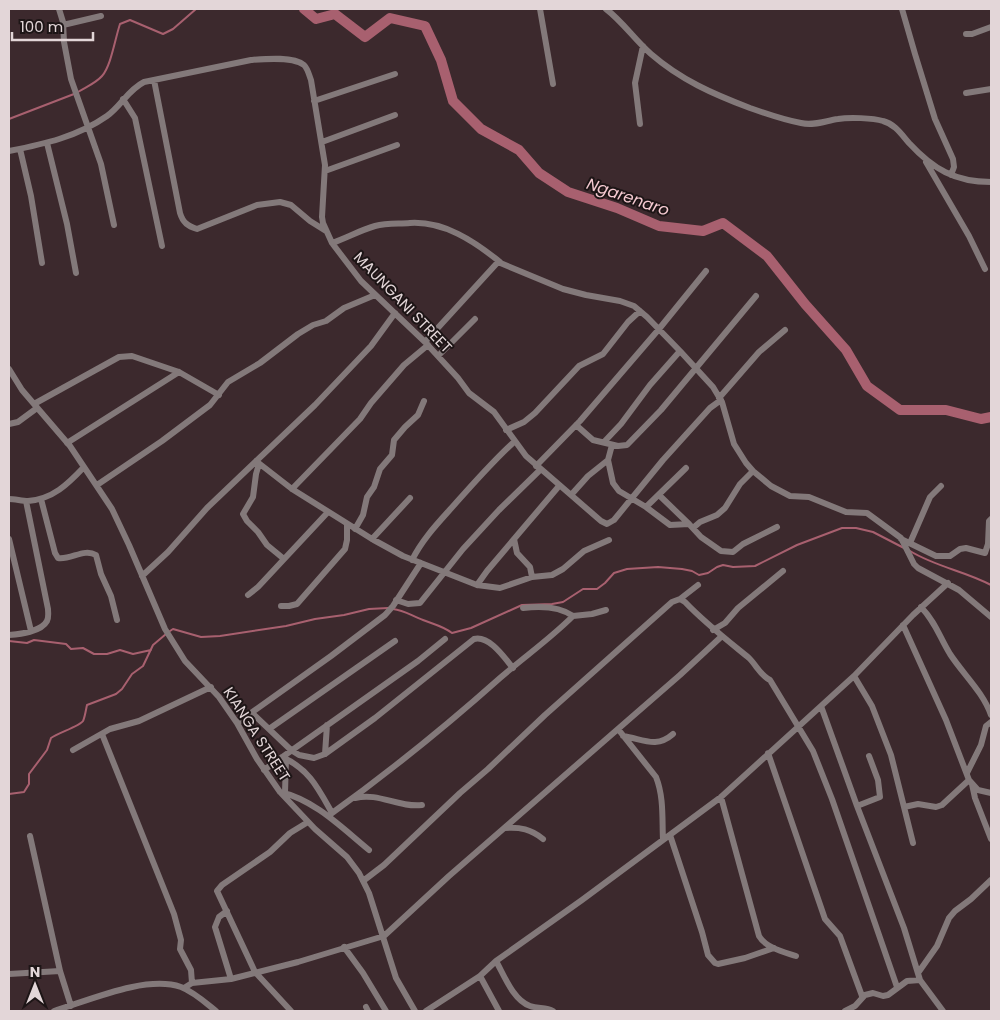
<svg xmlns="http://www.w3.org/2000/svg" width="1000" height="1020" viewBox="0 0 1000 1020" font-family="Poppins,sans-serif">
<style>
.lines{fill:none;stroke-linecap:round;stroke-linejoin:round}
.stream{stroke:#a8606f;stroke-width:2}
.river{stroke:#a8606f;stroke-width:10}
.street{stroke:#83797a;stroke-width:6}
.labels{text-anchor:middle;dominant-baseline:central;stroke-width:4;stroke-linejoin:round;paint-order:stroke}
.street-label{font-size:15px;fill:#e3d6d8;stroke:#1d1516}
.water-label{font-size:16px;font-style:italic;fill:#f5cad1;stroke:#1d1516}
</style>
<rect width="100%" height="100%" fill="#3c292d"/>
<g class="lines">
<path class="stream" d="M78,92c8,-5 18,-9 24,-16 9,-10 13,-37 18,-52l10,-4 33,14 10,-5 23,-20
M9,119l65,-25
M910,551c26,16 55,20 81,34
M393,609c11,1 19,7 30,11 10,4 20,6 29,13l19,-5 51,-23 30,-1 11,-2 20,-13h14l8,-6 9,-10 13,-4 31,-2 24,2 10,2 7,4 9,-2 9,-6 6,-2 10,2 22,-1 42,-21 45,-17h14l17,4 31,16
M170,631l3,-2 28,8 19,-1 66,-10 29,-7 29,-4 25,-6 19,-1
M9,641l18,2 7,-3 32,4 5,5 12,-1 11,6h13l13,-4 13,4 18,-4
M9,794l15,-2 5,-8v-10l18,-24 4,-12c7,-5 29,-12 32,-17 2,-4 3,-12 4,-16l29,-11 6,-5 10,-15 11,-8 10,-21 13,-11"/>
<path class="river" d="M304,9l12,10 19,-5 30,23 25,-19 35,8 16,34 12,41 28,28 38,21 20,23 29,19 49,16 42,18 44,5 20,-8 44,33 38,48 41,46 21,36 33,24h46l35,9 10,-2"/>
<path class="street" d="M59,9l4,13 1,20 7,37 30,85 13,61
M540,9l13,75
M606,9c17,13 29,31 45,45 30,26 62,40 99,54 17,6 34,12 51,15 13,3 24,-2 37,-4 11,-2 35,-1 45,2 12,3 19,14 26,22 24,26 46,39 82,39
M902,9l13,45 20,65 18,40 1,8 -3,8
M63,25l38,-9
M966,34h6l19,-7
M154,80l26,133c3,10 8,13 17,16l60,-24 23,-3 11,3 19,16 16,10
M966,93l25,-4
M123,99l12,19 27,128
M314,101l81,-27
M640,124l-5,-41 8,-37
M322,142l73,-27
M47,143l20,81 9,49
M20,149l11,47 11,67
M9,151c35,-7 68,-14 98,-35 14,-10 21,-26 37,-34l107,-22c13,-1 42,-4 53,5 4,4 5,10 7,15l14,85 -3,52 1,6 9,20 29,38 64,61 33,36 11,15 25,19 32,44 75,65 6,3 7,-4 49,-60 47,-52 11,-8
M926,162l43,74 16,33
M325,171l72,-26
M332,243c14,-5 29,-13 43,-17 12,-3 23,-2 35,-3 34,-2 64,18 90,39
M425,342l73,-80 65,27 23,6 34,6 14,5 13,11 33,34 33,36 9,15 12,42 12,19 7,8 18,15 19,10 19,1 37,15 21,1 34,25 13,26 4,4 41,22 32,27
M438,356l37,-37
M9,369l13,21 48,56 42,63 17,36 36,84 20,32 34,36 18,26 20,36 23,33 35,37 32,28 12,16 10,20 27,85 19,33
M719,398l40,-46 26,-22
M34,404l85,-47 13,-1 47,16 40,23
M9,424l9,-2 19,-14
M576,425l17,15 25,6 9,-1 34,-35 95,-114
M506,430l18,-8 11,-9 44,-47 24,-12 25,-32 12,-11
M604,442l17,-18 29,-39 30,-34
M67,443l112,-71
M608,460l5,23 6,8 27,16 24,18 19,-1
M256,461l36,28 80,50 31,17 74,29 23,3 32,-11 20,-2 11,-6 21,-18 25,-11
M259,464l-3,10 -3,23 -10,17 4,7 11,11 9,13 17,14
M536,466l44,-45 79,-92 47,-58
M97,485l65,-44 48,-36 18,-23 32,-19 38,-29 15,-9 13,-4 18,-13 31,-13
M292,489l68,-70 11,-16 33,-38 24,-20
M571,495l17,-19 20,-16 4,-15
M659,495l30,29 12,13 20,14 12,1 10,-8 34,-17
M9,499c6,0 13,2 19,2 25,-2 40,-17 56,-34
M41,499l14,54 3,5c13,2 26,-10 38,-3l5,19 10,22 6,24
M646,507l40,-39
M693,528l7,-6 17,-7 8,-7 15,-24 13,-13
M355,529l8,-14 4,-18 7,-10 6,-18 12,-14 2,-15 11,-13 13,-12 6,-14
M9,539l22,92
M372,539l38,-41
M514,539l3,14 13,14 2,10
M901,539l35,17h14l10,-7 6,-1 19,5 3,-9 1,-23 2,-2
M910,543l20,-46 11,-11
M412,560c11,-22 27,-38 43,-56 19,-21 38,-43 59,-62
M142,576l26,-24 39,-44 108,-103 56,-59 24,-33
M477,585l10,-14 72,-85
M248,595l10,-8 70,-75
M680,599l18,-14
M396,600l12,4 12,-1 43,-54 36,-39 41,-40
M281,606h8l8,-2 48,-55 2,-9v-15
M921,607c15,16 18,29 29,47 13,20 33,38 41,61
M523,608c16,-2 36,-2 50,8l19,-2 14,-4
M903,625l43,95 23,60 9,10 13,3
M713,630l12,-7 13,-15 45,-37
M9,635c11,-1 32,-3 38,-14 2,-4 1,-9 1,-12l-22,-108
M854,676l18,30 19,49 22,88
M821,706l36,100 47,122 16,52 23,31
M252,713l39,37 8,5 15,3 11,-4 50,-36 99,-79c15,-4 30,18 39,29
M237,723l94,-67 54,-41 8,-9 28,-43
M269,729l126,-88
M618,729l38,48c8,20 6,42 7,63
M102,734l72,180 7,26 -1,9 11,21 1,13
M623,736c20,3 33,13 50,-2
M73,750l37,-21 29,-8 72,-34
M768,753l57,166 15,17 22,60
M325,754l2,-29
M282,757c27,12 36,31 50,56
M264,770l154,-109 27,-22
M967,773l14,-28 5,-19 5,-4
M972,784l3,14 16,41
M280,792c35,8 62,36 89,58
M285,793l1,-34
M721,797l38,139c7,12 25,16 37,20
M355,798c24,-6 43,10 67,7
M857,806l23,-9 -2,-17 -9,-24
M904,807l14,-3 18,3 6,-2 27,-25
M328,816c60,-43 117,-89 172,-138 24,-21 50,-39 73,-62
M505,828c15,-1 26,1 38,11
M670,835l32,97 6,23 7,8 3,1 27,-6 29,-10
M30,836l30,135 11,35
M363,881l21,-16 76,-72 28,-24 57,-54 127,-113 8,-3 5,3c20,21 42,38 64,56 8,8 11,17 21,22l43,71 19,48 65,188
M227,911l-8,6 -4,10 16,52
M344,947l19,26 23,38
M496,961c8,14 17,39 34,45 8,3 16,1 23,5
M918,973l19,-27 12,-28 6,-7 16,-12 20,-19
M9,974l51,-3
M480,976l19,35
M184,988l8,-5 39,-4 67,-17 86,-26 65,-60 231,-201 42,-39
M366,1007l2,4
M54,1011c36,-11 92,-36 127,-24 13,5 25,16 35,24
M291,1011l-36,-39 -38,-81 5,-6 48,-33 20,-19 18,-11
M426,1011l54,-35 16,-15 86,-61 139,-103 133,-121 59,-61 35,-32
M845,1011l10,-5 10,-11 8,-2 10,3 5,-1 19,-14 13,-1"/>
</g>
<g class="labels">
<g class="street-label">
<text transform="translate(403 302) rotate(46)">MAUNGANI STREET</text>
<text transform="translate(257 734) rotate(57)">KIANGA STREET</text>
</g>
<g class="water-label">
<text transform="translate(628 197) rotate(19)">Ngarenaro</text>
</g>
</g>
<rect width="1000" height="1020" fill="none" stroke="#e3d6d8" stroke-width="20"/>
<g transform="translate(35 985)" stroke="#1d1516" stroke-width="4" paint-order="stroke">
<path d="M0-4L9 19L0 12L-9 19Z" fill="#e3d6d8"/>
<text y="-8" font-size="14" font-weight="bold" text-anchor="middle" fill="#e3d6d8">N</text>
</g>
<path d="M12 32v8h81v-8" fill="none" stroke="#e3d6d8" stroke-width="2.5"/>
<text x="20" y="32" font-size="15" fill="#e3d6d8" stroke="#1d1516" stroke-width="4" paint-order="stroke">100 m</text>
</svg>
